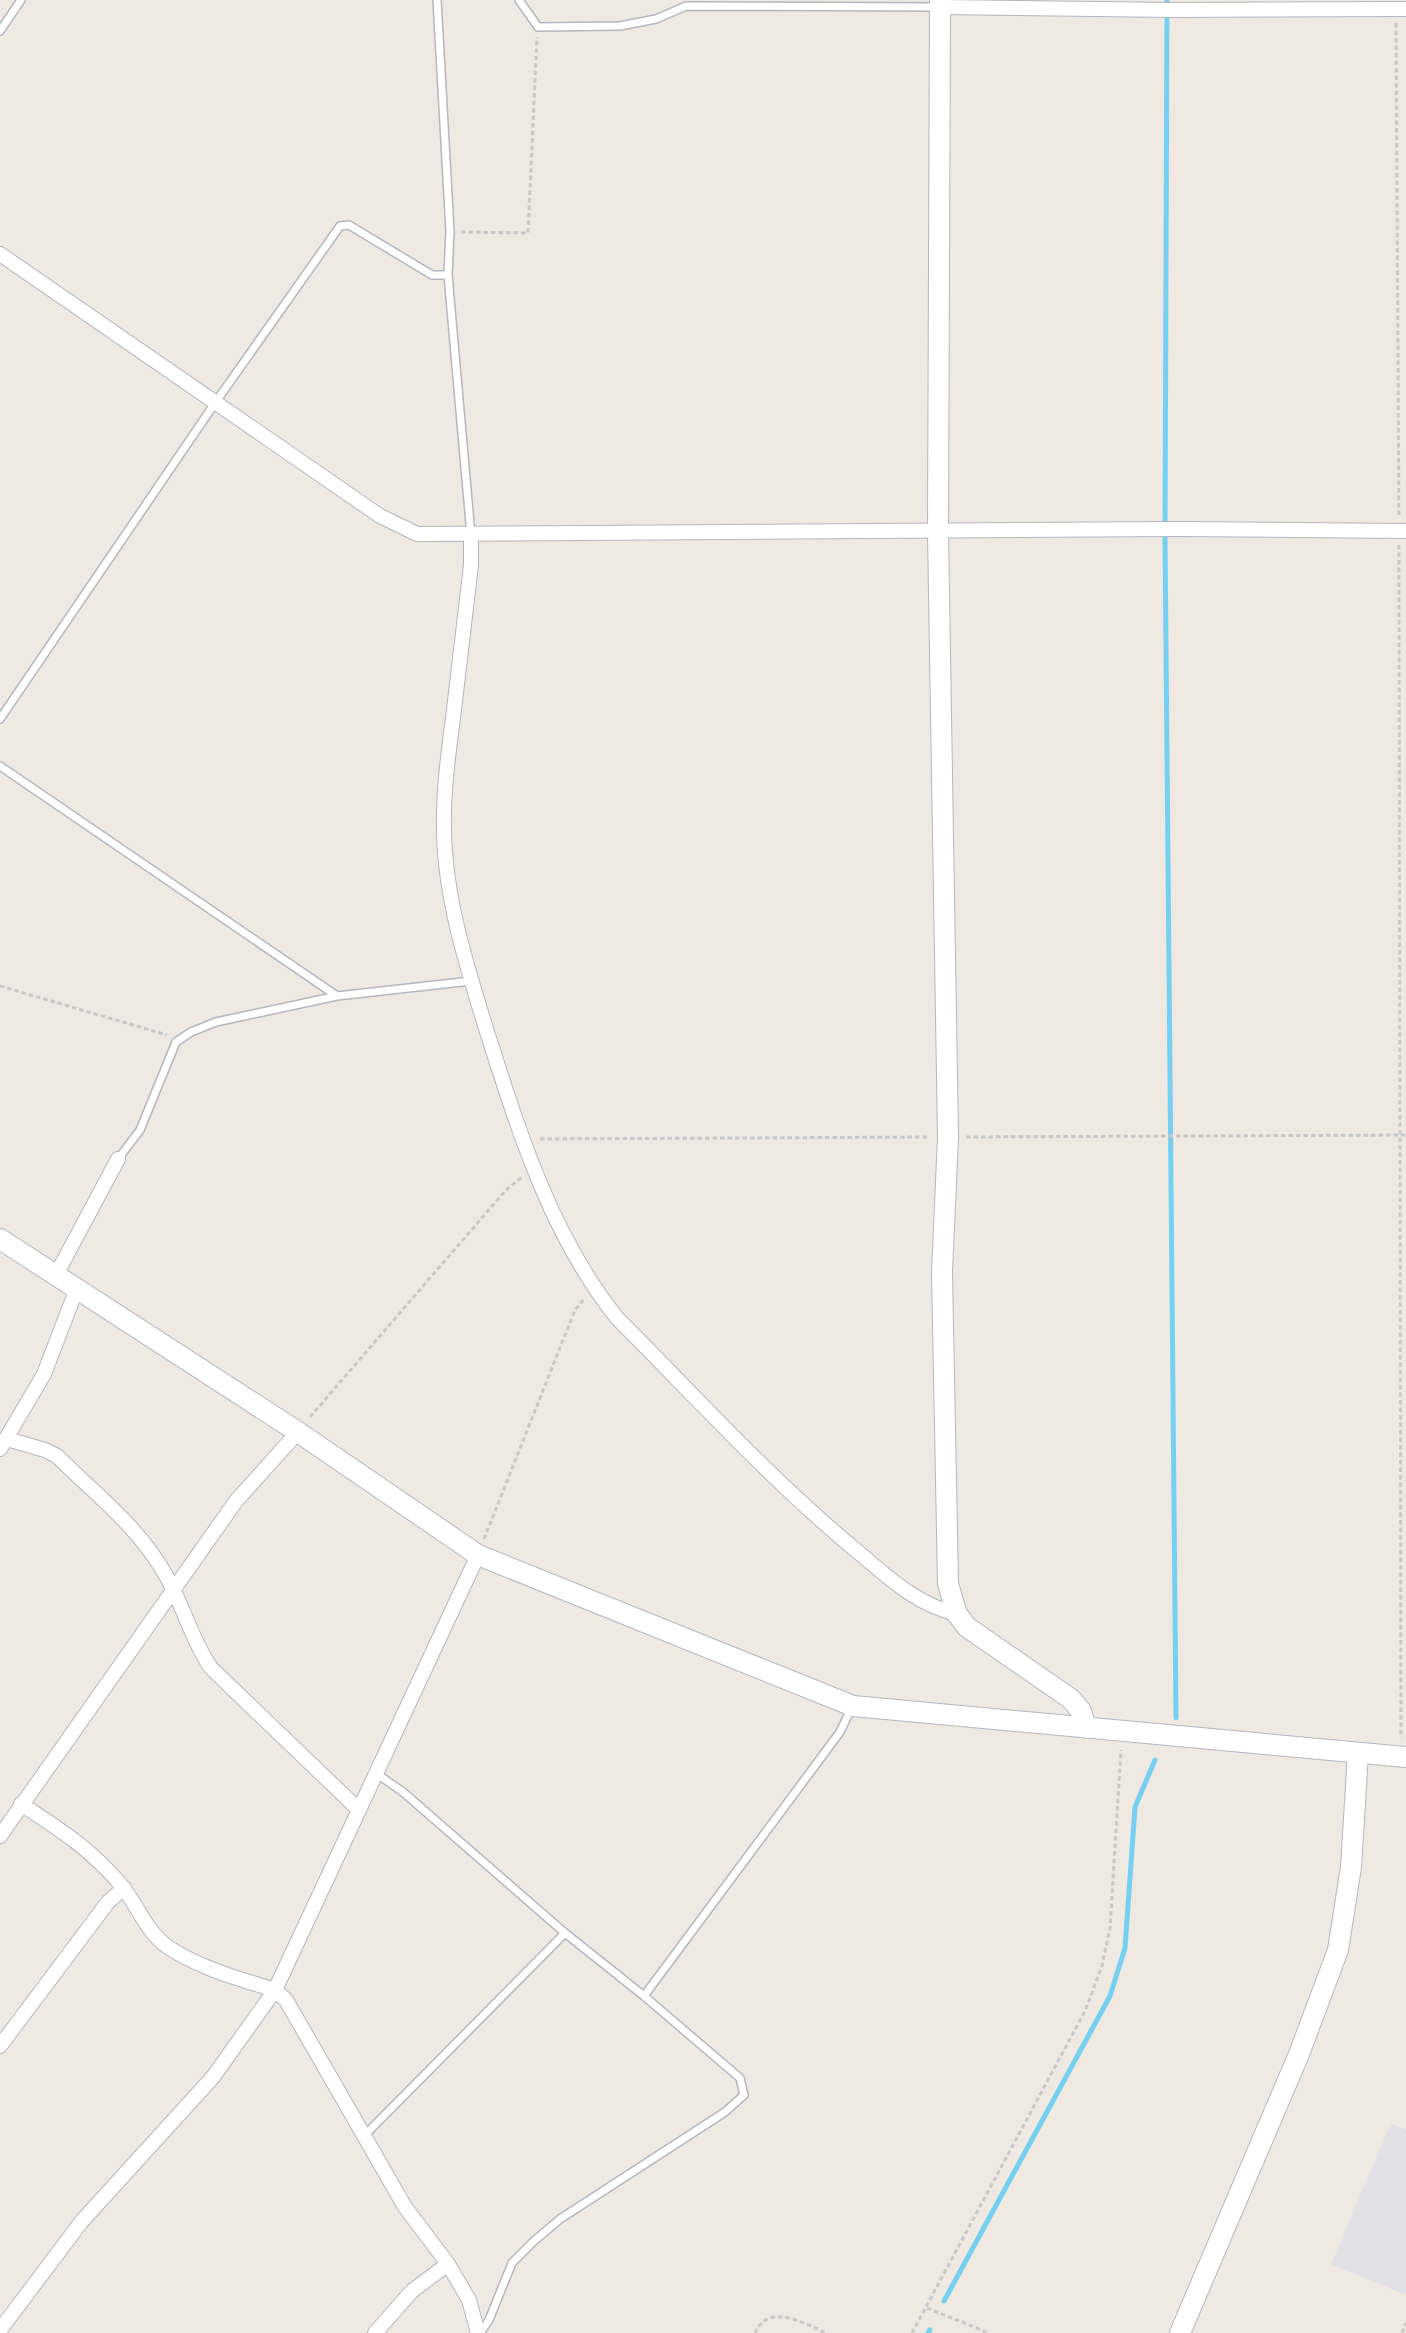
<svg xmlns="http://www.w3.org/2000/svg" width="1406" height="2333" viewBox="0 0 1406 2333" font-family="Cabin,sans-serif">
<style>
.industrial{fill:#e3e1e8}
.lines{fill:none;stroke-linecap:round;stroke-linejoin:round}
.stream{stroke:#75cff0;stroke-width:5}
.lane-casing{stroke:#b4b7c1;stroke-width:10}
.street-casing{stroke:#b4b7c1;stroke-width:16}
.secondary-casing{stroke:#b4b7c1;stroke-width:22}
.path{stroke:#c9c9c9;stroke-width:3;stroke-dasharray:4.5 3;stroke-linecap:butt}
.lane{stroke:#fff;stroke-width:7}
.street{stroke:#fff;stroke-width:14}
.secondary{stroke:#fff;stroke-width:20}
</style>
<rect width="100%" height="100%" fill="#efe9e1"/>
<path class="industrial" d="M1391,2123l15,7v165l-75,-31z"/>
<g class="lines">
<path class="stream" d="M1167,0l-2,539 11,1179
M944,2301l166,-305 15,-48 10,-141 20,-47
M928,2333l2,-3"/>
<defs>
<path id="lane" d="M437,0l13,231 -2,44 23,260
M519,0l19,27 82,-1 36,-7 30,-13 252,1
M0,31l21,-31
M0,719l215,-316 125,-177 9,-1 83,50h16
M0,766l337,230
M118,1159l22,-29 36,-88 15,-10 25,-10 121,-26 134,-15
M377,1774l26,18 162,141 79,63 96,82 4,17 -19,17 -165,107 -26,22 -22,22 -23,57 -9,13
M644,1996l196,-264 11,-23
M363,2137l202,-204"/>
<path id="street" d="M940,7l233,3 233,-1
M0,254l380,262 37,18 760,-5 229,2
M471,535v30c-6,51 -12,102 -18,153 -5,38 -10,75 -9,113 1,69 24,139 44,204 32,100 63,200 129,283 79,79 155,163 241,234 31,26 59,53 99,62
M56,1275l62,-116
M7,1439l38,11 12,6c38,38 81,70 108,118 18,30 26,65 46,94l148,142
M0,1449l44,-75 33,-86
M21,1804c38,25 70,45 100,81 16,19 25,47 47,62 31,21 72,32 107,43l11,10 119,207 43,57 21,36 9,33
M0,1836l236,-335 62,-69
M0,2046l108,-144 16,-14
M0,2330l82,-109 131,-144 62,-87 203,-435
M375,2333l37,-42 36,-27"/>
<path id="secondary" d="M940,0l-2,532 10,605 -6,135 6,312 9,30 10,13 104,72 10,12 5,17
M0,1239l298,193 180,123 375,151 553,51
M1180,2333l119,-279 39,-104 13,-83 7,-114"/>
</defs>
<use href="#lane" class="lane-casing"/>
<use href="#street" class="street-casing"/>
<use href="#secondary" class="secondary-casing"/>
<path class="path" d="M1396,23l3,494
M461,232l67,1 9,-196
M1399,545l2,1193
M0,986l167,49
M966,1137l440,-2
M540,1139l389,-2
M310,1417l196,-227 16,-13
M484,1539l91,-229 9,-11
M927,2308l62,25
M755,2333c13,-31 49,-10 71,0
M912,2333l173,-322 17,-45 8,-38 11,-178
M1402,2333l4,-10"/>
<use href="#lane" class="lane"/>
<use href="#street" class="street"/>
<use href="#secondary" class="secondary"/>
</g>
</svg>
